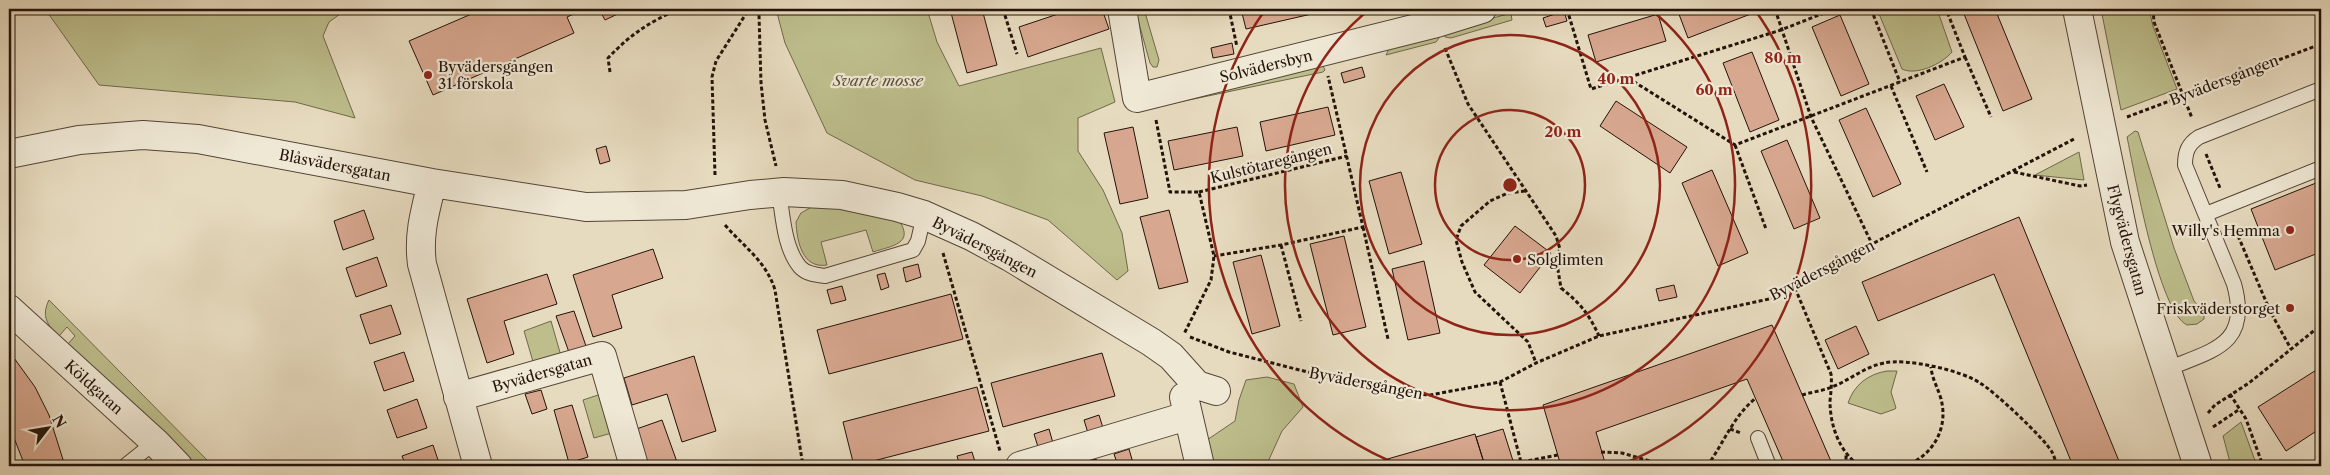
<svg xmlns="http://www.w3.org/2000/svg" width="2330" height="475" viewBox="0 0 2330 475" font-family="'Libre Caslon Text',serif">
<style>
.green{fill:#bdbe8c;stroke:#70684b}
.building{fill:#d7a78f;stroke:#24130a}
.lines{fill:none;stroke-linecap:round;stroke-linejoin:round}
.service-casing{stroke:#554537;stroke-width:16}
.minor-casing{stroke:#554537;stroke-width:30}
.path{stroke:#24130a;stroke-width:3;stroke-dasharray:4 2.5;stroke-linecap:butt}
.service{stroke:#efe8d5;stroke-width:14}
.minor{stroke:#efe8d5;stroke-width:28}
.ring{fill:none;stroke:#8f2418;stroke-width:2.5}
.poi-dot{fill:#8f2418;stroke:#efe8d5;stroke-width:2}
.labels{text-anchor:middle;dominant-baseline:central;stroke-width:4.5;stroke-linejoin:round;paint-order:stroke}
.poi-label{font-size:15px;fill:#24130a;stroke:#efe8d5;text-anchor:start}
.street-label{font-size:15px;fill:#24130a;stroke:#efe8d5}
.park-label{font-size:15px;font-style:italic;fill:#5a4f38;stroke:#efe8d5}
.centre{fill:#8f2418;stroke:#efe8d5;stroke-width:2.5}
.ring-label{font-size:15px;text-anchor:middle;font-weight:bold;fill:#8f2418;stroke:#efe8d5;stroke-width:4.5;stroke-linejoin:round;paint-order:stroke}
</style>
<rect width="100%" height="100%" fill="#e7dbbf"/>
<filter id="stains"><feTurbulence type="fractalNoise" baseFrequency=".004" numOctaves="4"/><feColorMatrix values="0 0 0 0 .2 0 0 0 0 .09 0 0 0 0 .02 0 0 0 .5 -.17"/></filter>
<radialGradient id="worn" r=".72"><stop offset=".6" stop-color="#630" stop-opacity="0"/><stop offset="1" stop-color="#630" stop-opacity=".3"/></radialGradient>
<path class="green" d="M45,9h302l-18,13 -6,14 32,82 -60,-16 -196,-17z
M776,9h151l10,33 22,44 142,-38 14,54 -37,16v33l25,39 19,43 6,38 -11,9 -69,-60 -66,-24 -67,-16 -88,-47 -42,-90z
M1135,9h9l15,51 -2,7h-4l-3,-4z
M1877,9h60l15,43c-10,12 -36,24 -50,17z
M2101,9h48l4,17 24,63 -56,21z
M1511,13l1,7 -61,18 -6,-1 -2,-5z
M1437,32l2,6 -3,4 -50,13 4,-8z
M1322,64l3,6 -2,2 -163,34z
M2135,131l3,1 36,116 20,53 10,12v6l-7,5 -10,1c-29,-14 -53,-155 -60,-188z
M2079,152l5,28 -49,-5z
M815,205l43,5 40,9c18,25 -7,27 -25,33l-7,-22 -45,12 6,23c-25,4 -30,-24 -31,-43l5,-9z
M49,300l164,166h-17l-129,-121 8,-9 -8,-9 -8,9c-12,-11 -18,-20 -10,-36z
M551,321l10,35 -27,9 -10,-34z
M1887,371h10l-6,21 5,16 -1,1 -14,5 -33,-11c6,-18 20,-29 39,-32z
M1267,377l27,7 9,23 -21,24 -16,35h-59l-6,-22 34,-23 4,-21 7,-20z
M607,392l12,39 -25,7 -11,-38z
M2241,422l16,44h-26l-8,-30z"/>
<path class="building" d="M483,9h102l-18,8 7,16 -141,62 -24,-54z
M599,9h25v2l-19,9z
M950,9h32l15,56 -30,8z
M1073,9h29l7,20 -81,28 -9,-30z
M1241,9h74l1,4 -70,16z
M1677,9h78l1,3 -68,26z
M1962,9h33l37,90 -29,12z
M1564,11l3,10 -21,6 -3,-9z
M1658,14l8,27 -70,21 -8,-27z
M1840,15l29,69 -28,12 -29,-69z
M1232,43l2,11 -21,4 -2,-10z
M1752,52l27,68 -29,12 -27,-69z
M1362,67l3,10 -21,6 -3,-10z
M1944,84l20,43 -29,13 -19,-44z
M1616,101l71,46 -17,26 -70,-47z
M1328,107l7,28 -69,16 -6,-29z
M1866,108l35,76 -28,13 -34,-77z
M1133,127l15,71 -28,6 -16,-71z
M1237,127l6,29 -69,14 -6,-29z
M1787,140l33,78 -26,11 -33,-78z
M606,146l4,15 -10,3 -4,-15z
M1712,170l36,83 -30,13 -36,-83z
M1401,172l21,72 -33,10 -20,-73z
M2321,181v71l-46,18 -24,-61z
M364,210l10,29 -31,11 -9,-29z
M1169,210l19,72 -29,7 -19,-72z
M2019,217l102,249h-48l-79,-192 -116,47 -16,-39z
M1515,226l36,27 -31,40 -36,-28z
M1344,236l22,91 -33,8 -23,-91z
M653,249l10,29 -51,17 10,33 -29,9 -20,-62z
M1261,255l19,71 -28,8 -19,-72z
M377,257l10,29 -31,11 -10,-29z
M1424,261l16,72 -32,7 -16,-71z
M918,264l3,13 -15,5 -3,-14z
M885,273l4,14 -8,3 -4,-15z
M547,274l10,30 -53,17 10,33 -27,9 -20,-64z
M1674,285l3,12 -18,4 -3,-12z
M842,286l4,14 -15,4 -4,-14z
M951,294l12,45 -134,35 -12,-44z
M391,305l10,29 -31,10 -10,-29z
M574,311l13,38 -17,6 -14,-39z
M1772,325l61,141h-48l-38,-87 -151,53 10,34h-45l-18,-61z
M1856,326l13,28 -31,15 -13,-29z
M9,351l26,36 14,28 16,51h-40l-16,-41z
M404,352l10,29 -30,10 -10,-29z
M1102,353l13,43 -112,31 -12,-44z
M694,356l22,75 -34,11 -15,-48 -35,11 -8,-27z
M2321,367v61l-35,23 -28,-44z
M977,387l12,44 -135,35 -11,-44z
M541,390l6,19 -15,5 -7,-20z
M417,399l10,29 -30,10 -10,-28z
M572,405l16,52 -19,6 -15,-53z
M1099,415l4,13 -15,5 -4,-13z
M662,420l15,42 -13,4h-24l-12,-34z
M1049,429l4,14 -15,4 -4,-13z
M1503,429l11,35 -29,2 -9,-29z
M1475,434l10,32h-122z
M433,445l7,21h-34l-4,-10z
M1129,449l4,14 -15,3 -4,-12z
M972,452l4,13 -16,1 -3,-10z
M1096,459l3,7h-9l-1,-5z"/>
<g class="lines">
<defs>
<path id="service" d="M779,193c4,23 5,55 21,74 6,7 17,8 25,9l88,-26 5,-9 6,-26
M2206,214l115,-46
M2167,369c46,-19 84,-24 67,-85l-49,-119c0,-13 3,-21 14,-28l122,-48
M1758,438l11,28
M125,466l30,-24"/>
<path id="minor" d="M1122,9l15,89 300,-75 45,-14
M2077,9l48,233 73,224
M9,154l70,-14 64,-5 55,4 234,44 154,24 100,-2 64,-10 34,-3 58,3 55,12 27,8 47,21 39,21 141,85 20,14 26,29 19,6
M432,183c-7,28 -14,52 -10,81l56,202
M9,309l146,133 23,24
M458,397l144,-41 32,110
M1184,397l16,69
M1020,466l167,-50"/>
</defs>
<use href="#service" class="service-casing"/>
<use href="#minor" class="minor-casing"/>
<path class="path" d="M757,9l2,6 2,68 4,37 11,46
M1003,9l14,45
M1229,9l8,38
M1567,9l24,80 190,-59 53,-21
M1775,9l36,108 61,127
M1871,9l29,73
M2153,9l1,13 38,96
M1445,48l23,56 88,132 4,13 -4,9 5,30c19,15 28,26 38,48
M1965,57l26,60
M610,72l-2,-14c24,-25 39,-34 70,-49
M1628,78l107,67 230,-88 -19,-48
M1891,86l36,86
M2127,117l194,-73
M1156,120l14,72h29l15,64 -3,24 -27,54
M1735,145l31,84
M2206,154l14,34
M2014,172l66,14 7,-1
M715,175l-3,-98 4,-16 33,-52
M1525,191l-17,2 -18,8 -29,25 -5,14 6,22 13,30 53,50 8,21
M1199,192l148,-36
M2233,224l37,87 21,38
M725,225c19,22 41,36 50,65l28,176
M1363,227l25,112
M1281,245l20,76
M943,253l57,198
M1214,256l67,-11 82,-18 -35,-151
M1795,288l36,86c1,9 0,17 -1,27 0,24 9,51 30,65
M1190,337l39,15 106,27 69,14 26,2 70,-13 36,-19 63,-27 170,-37 26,-11 77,-44 204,-106
M1500,382l22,84
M2230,394l16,25 17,47
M1802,395c10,-3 20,-4 30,-8 18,-7 32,-20 52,-24 22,-5 77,7 96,20 14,8 65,56 72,69 2,4 4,10 5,14
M2208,413l7,-8 34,-22 72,-58
M2213,427l27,-18
M1730,429l11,4
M1601,452l21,1 45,13
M1522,462l36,-7
M1707,466c17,-23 26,-50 49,-68
M1846,466v-11
M1904,466c28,-9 45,-37 37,-67 -3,-11 -9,-20 -10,-32"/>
<use href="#service" class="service"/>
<use href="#minor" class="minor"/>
</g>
<g class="ring">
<circle cx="1510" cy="185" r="75"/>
<circle cx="1510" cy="185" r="150"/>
<path d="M1650 9A225 225 0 1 1 1370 9"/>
<path d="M1402 466A301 301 0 0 1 1265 10M1755 10A301 301 0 0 1 1618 466"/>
</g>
<g class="poi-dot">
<circle cx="428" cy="75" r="5"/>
<circle cx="2290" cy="230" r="5"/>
<circle cx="1517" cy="259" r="5"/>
<circle cx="2290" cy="308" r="5"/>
</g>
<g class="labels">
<g class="poi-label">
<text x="438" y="66">Byvädersgången<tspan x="438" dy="17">31 förskola</tspan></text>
<text x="2280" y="230" text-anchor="end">Willy's Hemma</text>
<text x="1527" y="259">Solglimten</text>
<text x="2280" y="308" text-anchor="end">Friskväderstorget</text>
</g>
<g class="street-label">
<text transform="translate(1266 66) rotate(-14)">Solvädersbyn</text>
<text transform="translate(2224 80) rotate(-21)">Byvädersgången</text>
<text transform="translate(1271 163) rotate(-14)">Kulstötaregången</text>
<text transform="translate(335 165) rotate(11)">Blåsvädersgatan</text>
<text transform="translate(2127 240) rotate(75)">Flygvädersgatan</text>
<text transform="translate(985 247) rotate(27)">Byvädersgången</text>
<text transform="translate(1822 270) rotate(-27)">Byvädersgången</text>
<text transform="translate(542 373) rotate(-16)">Byvädersgatan</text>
<text transform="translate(1366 383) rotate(11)">Byvädersgången</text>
<text transform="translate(94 387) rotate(42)">Köldgatan</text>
</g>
<g class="park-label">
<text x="878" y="80">Svarte mosse</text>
</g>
</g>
<circle cx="1510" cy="185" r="8" class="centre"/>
<g class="ring-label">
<text x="1783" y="63">80 m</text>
<text x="1616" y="84">40 m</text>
<text x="1714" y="95">60 m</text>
<text x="1563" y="137">20 m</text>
</g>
<rect width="2330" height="475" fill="none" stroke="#e7dbbf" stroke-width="30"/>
<rect x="10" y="10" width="2310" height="455" fill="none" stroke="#24130a" stroke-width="2.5"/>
<rect x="15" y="15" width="2300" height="445" fill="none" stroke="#24130a"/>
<g transform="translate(48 428) rotate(59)" stroke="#efe8d5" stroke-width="4" paint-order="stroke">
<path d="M0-4L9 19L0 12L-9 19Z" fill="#24130a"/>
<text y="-8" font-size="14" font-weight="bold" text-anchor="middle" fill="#24130a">N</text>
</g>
<rect width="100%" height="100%" filter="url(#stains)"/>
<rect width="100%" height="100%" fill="url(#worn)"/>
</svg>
